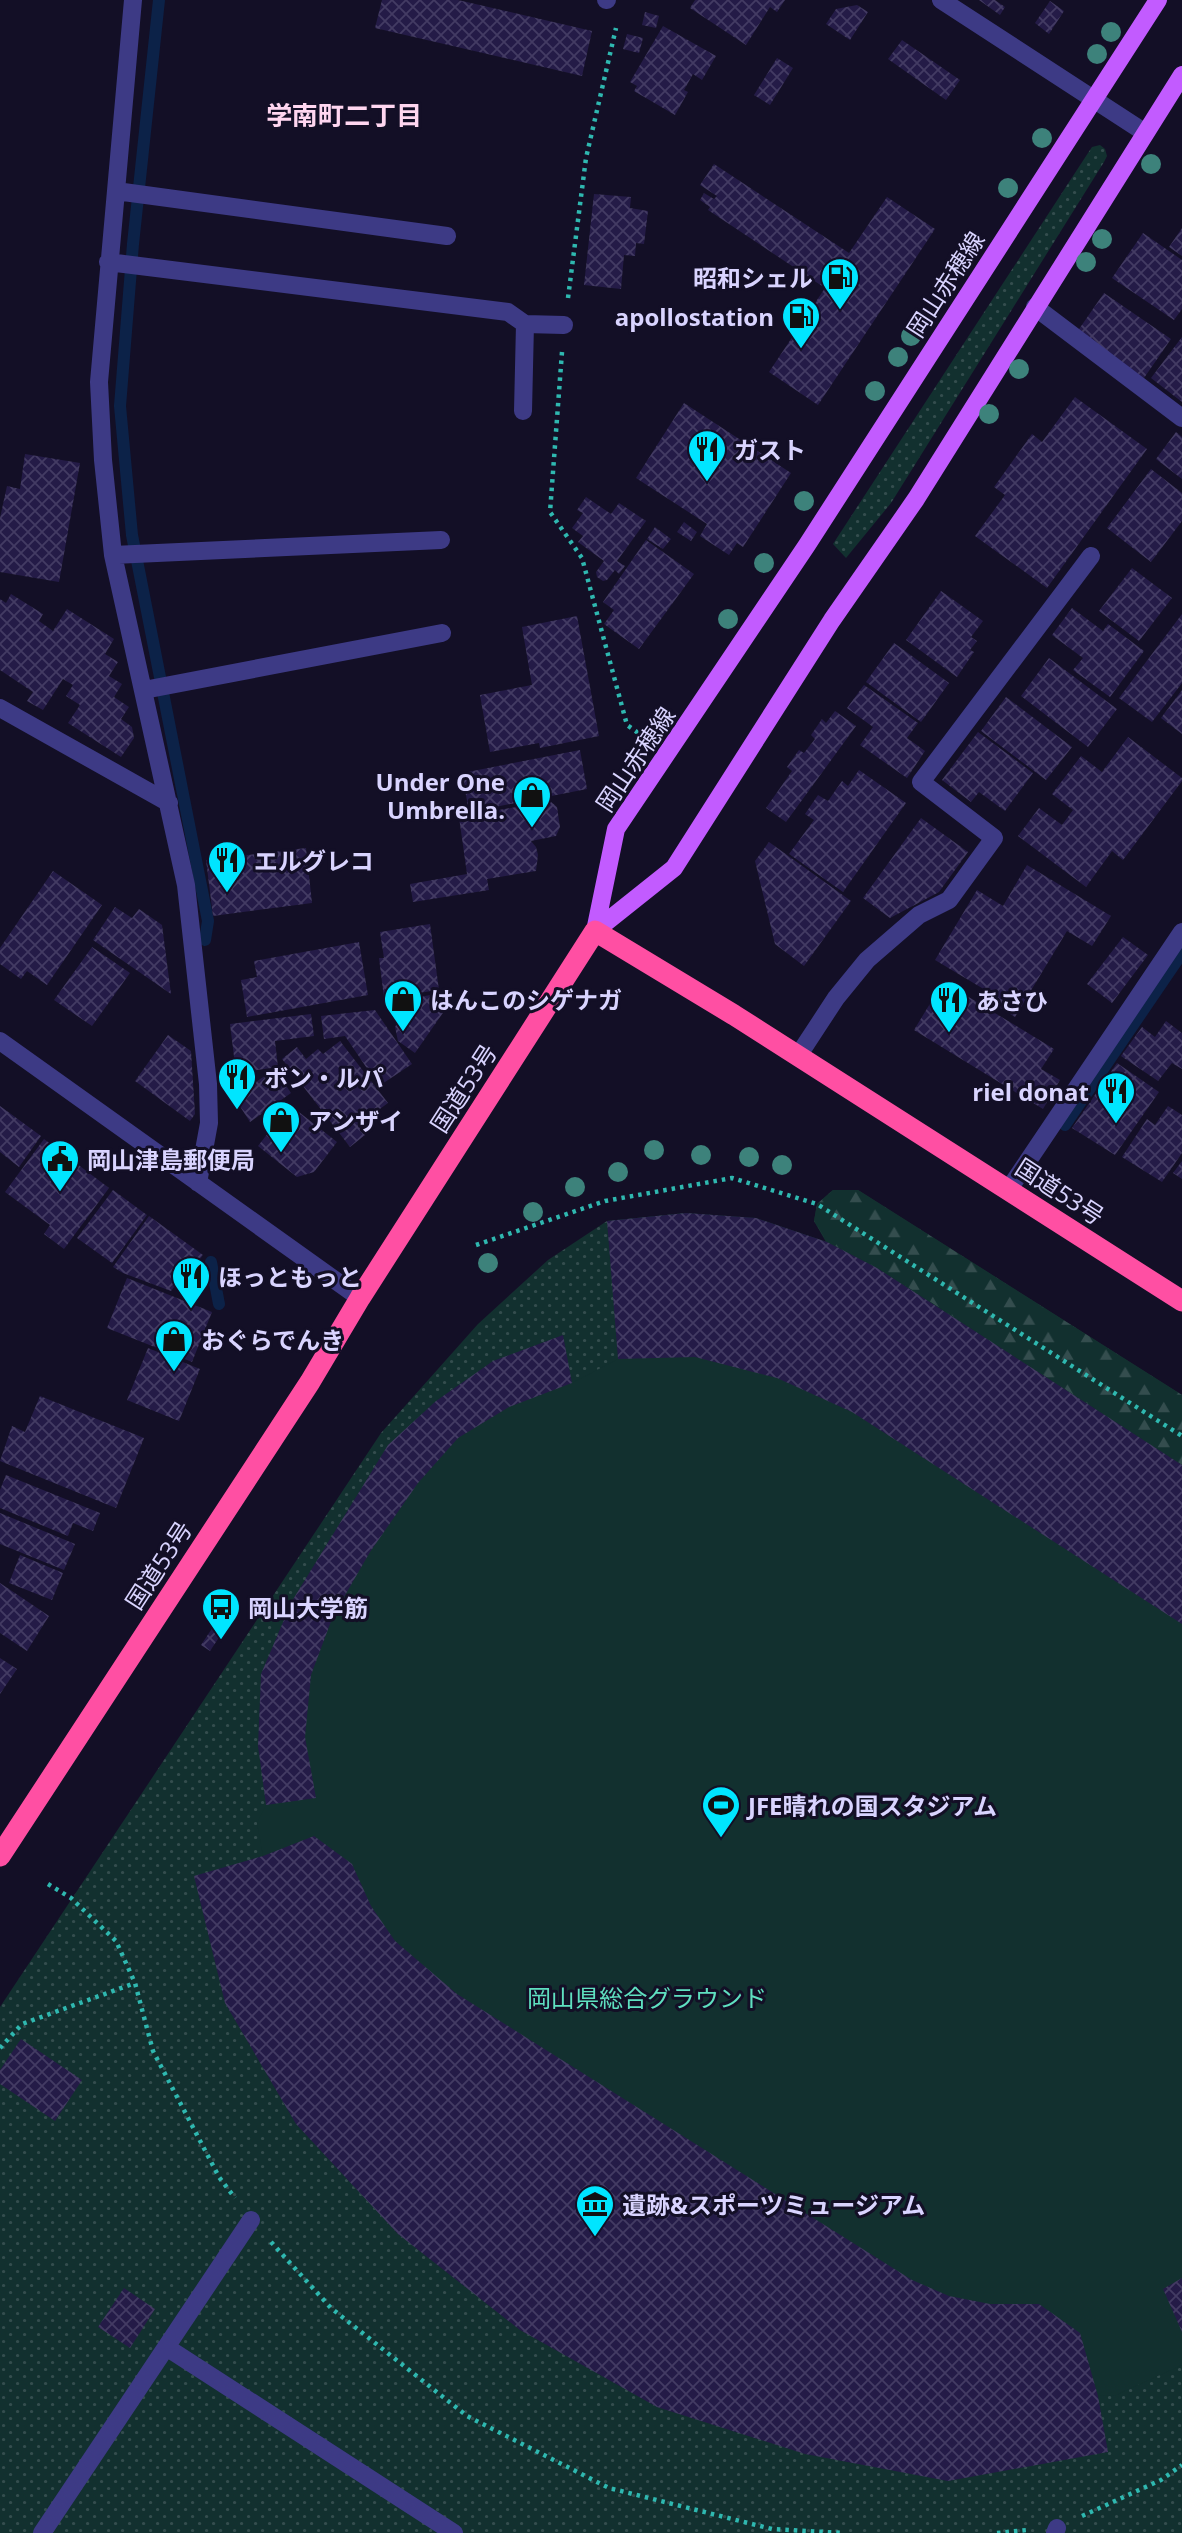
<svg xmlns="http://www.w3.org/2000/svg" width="1182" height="2533" viewBox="0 0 1182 2533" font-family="'Open Sans','Noto Sans JP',sans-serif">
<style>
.grass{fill:url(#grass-dots)}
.forest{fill:url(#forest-firs)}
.garden{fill:#12302f}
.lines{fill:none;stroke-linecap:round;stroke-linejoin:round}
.stream{stroke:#0c2248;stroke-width:12}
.building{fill:url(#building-cross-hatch)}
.path{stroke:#2fb8b0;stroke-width:4.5;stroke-dasharray:3.5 5;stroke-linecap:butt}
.minor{stroke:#3d3a85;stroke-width:18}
.major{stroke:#c25bff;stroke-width:18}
.highway{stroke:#ff4fa3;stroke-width:21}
.tree{fill:#3d827b}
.labels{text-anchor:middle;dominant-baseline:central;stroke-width:6;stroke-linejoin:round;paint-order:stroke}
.poi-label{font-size:24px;font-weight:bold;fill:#d9d4ff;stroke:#130f26;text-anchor:start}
.street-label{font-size:24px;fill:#d9d4ff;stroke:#130f26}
.park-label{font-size:24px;fill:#5fe0c0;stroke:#130f26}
.neighbourhood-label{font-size:26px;font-weight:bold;fill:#ffd6f0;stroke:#130f26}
</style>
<defs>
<pattern id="grass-dots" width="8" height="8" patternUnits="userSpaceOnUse" patternTransform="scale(1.75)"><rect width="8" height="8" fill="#12302f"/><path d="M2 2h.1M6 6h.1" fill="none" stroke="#344d4e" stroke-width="1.8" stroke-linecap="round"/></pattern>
<pattern id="forest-firs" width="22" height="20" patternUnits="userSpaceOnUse" patternTransform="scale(1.75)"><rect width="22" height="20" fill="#12302f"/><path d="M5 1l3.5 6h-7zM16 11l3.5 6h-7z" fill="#344d4e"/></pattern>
<pattern id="building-cross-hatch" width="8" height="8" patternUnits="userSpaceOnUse" patternTransform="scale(1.75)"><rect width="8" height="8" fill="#241b47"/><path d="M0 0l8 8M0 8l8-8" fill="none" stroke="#433b63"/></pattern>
</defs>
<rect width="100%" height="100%" fill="#130f26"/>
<path class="grass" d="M1100,145l5,4 2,7 -3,6 -213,341 -45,55 -13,-14 255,-391 4,-6z
M833,1190h25l324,205v1138h-1182v-526l381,-574 97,-109 70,-64 59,-39 79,-8 140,29 -12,-21 3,-17z"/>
<path class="forest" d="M833,1190h25l324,205v70l-304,-197 -51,-26 -13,-21 3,-17z"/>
<path class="garden" d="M686,1213l70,5 71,24 51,26 304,197v900l-66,30 -18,1 10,56 -160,29 -143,-27 -148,-47 -137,-77 -122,-96 -102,-109 -71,-122 -31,-127 69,-20 -6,-33 9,-18 -8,-59 3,-72 31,-73 96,-156 48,-45 57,-39 70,-26 9,48 46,-24 -11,-138z"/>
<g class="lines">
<path class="stream" d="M159,0l-26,244 -13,162 12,129 76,386 -3,19
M1065,1125l117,-172
M211,1262l8,42"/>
</g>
<path class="building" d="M382,0h76l134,31 -10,45 -207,-48z
M695,0h90l-8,12 -7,-5 -24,38 -56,-37z
M979,0h16l10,7 -5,8z
M1050,1l14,10 -15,23 -14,-11z
M857,5l11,7 -18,28 -24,-16 10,-15z
M645,12l14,4 -3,12 -14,-3z
M663,26l53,30 -14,24 -9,-6 -9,16 4,2 -13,23 -41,-24 3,-5 -7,-4z
M627,34l16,4 -4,15 -16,-4z
M902,40l58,40 -14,20 -58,-41z
M777,58l16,10 -23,37 -16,-10z
M714,164l135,89 38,-56 48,32 -117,176 -49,-33 56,-84 -117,-78 2,-3 -10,-7 4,-7 10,6 3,-3 -17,-11z
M594,194l37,3 -1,11 18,3 -4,33 -8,-1 -1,13 -11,-1 -3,34 -37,-4z
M1182,228v28l-13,-9z
M1143,233l39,27v49l-8,11 -62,-42z
M1104,293l67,46 -27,39 -67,-46z
M1182,337v65l-31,-24z
M1075,397l72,52 -100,139 -72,-52 30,-41 -11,-8 38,-53 10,8z
M684,403l107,70 -48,74 -6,-4 -8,12 -29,-19 7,-12 -71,-46z
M1176,432l6,5v42l-26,-20z
M25,454l55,9 -21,119 -59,-10v-54l7,-32 13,3z
M1151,469l31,24v28l-31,41 -44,-34z
M586,497l25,17 8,-11 27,18 -29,40 8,5 -6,8 -4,-4 -8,10 -4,1 -6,-4 -1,-5 8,-11 -26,-19 5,-6 -11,-8 11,-15 -6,-3z
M684,522l13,10 -6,9 -14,-9z
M655,527l16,12 -8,10 -16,-10z
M646,540l48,34 -55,75 -35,-25 10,-14 -11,-8z
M1132,568l40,30 -33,43 -40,-30z
M941,591l42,30 -12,16 6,4 -7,9 4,2 -17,25 -51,-37z
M11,594l32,20 -4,7 14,10 14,-22 47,30 -9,15 13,8 -9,14 13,8 -8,13 15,10 -8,12 11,8 2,11 -13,19 -53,-34 12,-18 -14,-9 7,-11 -10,-6 -20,31 -16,-9 6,-9 -33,-22v-71l6,4z
M1072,608l31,23 5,-7 36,27 -34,46 -37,-27 10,-12 -31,-23z
M1182,614v69l-30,39 -33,-24z
M577,616l22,120 -59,12 -1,-5 -49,9 -10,-57 52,-10 -10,-58z
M894,643l55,40 -28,39 -55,-40z
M1049,658l68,51 -29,38 -67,-51z
M864,685l54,38 -11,15 18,13 -18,27 -47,-33 13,-18 -26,-19z
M1182,690v44l-21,-16z
M1006,697l66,50 -26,33 -65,-49z
M835,711l21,15 -70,96 -20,-14 26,-37 -5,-4 12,-17 5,3 11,-14 -4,-4 11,-16 4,4z
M978,732l55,41 -28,38 -26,-19 -8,10 -29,-22z
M1128,737l54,41v3l-59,79 -11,-9 -26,36 -68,-51 21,-28 23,17 11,-15 -21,-16 29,-38 21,16z
M580,750l7,39 -118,23 -7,-39z
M859,770l47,33 -63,89 -54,-38 25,-34 -9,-6 13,-19 10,6 14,-20 6,5z
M550,801l7,6 3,20 -4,9 -25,5 5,6 2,8 -2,16 -49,8 2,11 -76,12 -3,-18 57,-10 -8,-57z
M921,818l47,34 -29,40 -49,26 -27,-20z
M769,842l82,59 -47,65 -29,-22 -20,-83z
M306,848l6,55 -99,13 -7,-56z
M1027,865l84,51 -19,30 -25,-15 -52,86 -22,-13 4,-7 -62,-37 42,-70 26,16z
M53,871l49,34 -55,80 -20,-14 -6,8 -21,-15v-16z
M115,907l17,11 7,-9 23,16 9,69 -78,-54z
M430,924l9,66 -55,8 -5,-40h5l-4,-26z
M1123,937l25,18 -36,48 -25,-19z
M359,942l9,53 -121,22 -6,-37 16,-3 -3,-16z
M92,947l38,26 -38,53 -38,-26z
M430,995l17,12 -32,46 -17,-12 -3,-14 5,-8 -10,-7 10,-15 11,7 4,-6z
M967,996l87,53 -13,20 19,11 -17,29 -129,-79 17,-28 24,15z
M375,1010l37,54 -33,22 -34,-50 -21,3 -3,-23z
M311,1014l3,22 -39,5 3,26 -42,6 -6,-49z
M1166,1021l16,12v36l-10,-6 -14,18 -37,-25 21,-29 13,10z
M168,1035l23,16 4,63 -5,7 -55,-40z
M340,1041l48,62 -15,11 3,4 -14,12 3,5 -15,12 -68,-88 15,-12 9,12 12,-10 5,5z
M1117,1063l42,29 -44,63 -43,-27z
M275,1069l16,24 -41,29 -16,-25z
M290,1105l47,37 -23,30 -17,5 -39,-31z
M0,1106l41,30 -22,31 -19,-15z
M1168,1106l14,9v38l-20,29 -40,-25 25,-38 8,6z
M44,1139l65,49 -45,61 -20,-15 6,-9 -45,-33z
M1182,1161v18l-9,-6z
M113,1190l34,25 -35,48 -35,-25z
M686,1213l70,5 71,24 50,26 305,197v159l-330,-212 -75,-34 -82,-21 -77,2 -11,-138z
M149,1216l54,39 -9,12 7,6 -16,22 -11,-8 -3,4 -48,-18 -10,-6z
M127,1278l85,34 -20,50 -85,-34z
M563,1335l9,48 -63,24 -51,31 -40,45 -48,69 -37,64 -22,59 -6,62 11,61 -50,7 -8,-59 3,-72 31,-73 96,-156 48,-44 57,-40z
M148,1348l52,21 -21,52 -52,-21z
M40,1396l104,42 -28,70 -116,-47 12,-35 13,6z
M6,1475l94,38 -7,18 -20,-8 -5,13 -68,-28v-18z
M0,1513l75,31 -11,26 -64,-26z
M20,1555l43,18 -11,27 -43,-17z
M0,1583l49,33 -22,35 -27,-18z
M219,1618l9,6 -18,27 -9,-6z
M0,1658l17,11 -17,25z
M314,1836l38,28 19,42 24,35 62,53 455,286 37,16 41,8h49l41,29 18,63 10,56 -160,29 -143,-27 -148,-47 -137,-77 -122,-96 -102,-110 -71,-121 -31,-127 69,-20z
M21,2039l61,41 -27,41 -55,-37v-14z
M1182,2278v54l-19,-43z
M124,2288l31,21 -25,39 -32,-21z"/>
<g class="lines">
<path class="path" d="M568,298l18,-140 30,-130
M562,352l-12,160 32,46 45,167 17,12
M476,1245l129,-44 127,-23 85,26 365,232
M48,1884l23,14 45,43 19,42 18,68 66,126 16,21
M0,2048l22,-24 113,-41
M271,2242l60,66 136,108 142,72 163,41 71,4
M1082,2516l79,-36 21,-15
M997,2533l30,-3"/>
<path class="minor" d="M133,0l-34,382 4,78 10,95 73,330 22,199 1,39 -11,60
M606,0h1
M941,0l203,132
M116,191l331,45
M108,262l400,50 17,12 -2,87
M1035,307l147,111
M525,324l39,1
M113,555l328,-15
M144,690l298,-57
M0,708l169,95
M0,1041l360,257
M798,1056l38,-58 31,-38 52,-45 30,-15 45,-62 -73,-56 170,-226
M1009,1189l173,-257
M166,2347l288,186
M42,2533l209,-313
M1055,2533l2,-5"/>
<path class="major" d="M595,931l21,-102 191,-284 351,-545
M595,931l79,-63 158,-248 84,-121 266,-424"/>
<path class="highway" d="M0,1856l310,-474 50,-84 235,-367 139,84 448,286"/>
</g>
<g class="tree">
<circle cx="1111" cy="32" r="10"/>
<circle cx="1097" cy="54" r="10"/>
<circle cx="1042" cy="138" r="10"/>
<circle cx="1151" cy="164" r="10"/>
<circle cx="1008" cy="188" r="10"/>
<circle cx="1102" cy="239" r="10"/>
<circle cx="1086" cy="262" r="10"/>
<circle cx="911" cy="336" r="10"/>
<circle cx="898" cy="357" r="10"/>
<circle cx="1019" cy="369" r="10"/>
<circle cx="875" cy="391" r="10"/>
<circle cx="989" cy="414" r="10"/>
<circle cx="804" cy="501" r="10"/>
<circle cx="764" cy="563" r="10"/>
<circle cx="728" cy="619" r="10"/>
<circle cx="654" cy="1150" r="10"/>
<circle cx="701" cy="1155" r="10"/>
<circle cx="749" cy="1157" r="10"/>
<circle cx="782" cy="1165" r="10"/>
<circle cx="618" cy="1172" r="10"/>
<circle cx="575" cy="1187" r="10"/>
<circle cx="533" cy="1212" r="10"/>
<circle cx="488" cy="1263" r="10"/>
</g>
<defs>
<symbol id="fuel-pin" viewBox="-11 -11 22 30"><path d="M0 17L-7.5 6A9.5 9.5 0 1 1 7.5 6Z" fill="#00e5ff" stroke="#130f26"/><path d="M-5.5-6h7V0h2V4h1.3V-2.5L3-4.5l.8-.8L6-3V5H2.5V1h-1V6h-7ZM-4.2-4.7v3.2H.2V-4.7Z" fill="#111"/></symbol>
<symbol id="restaurant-pin" viewBox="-11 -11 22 30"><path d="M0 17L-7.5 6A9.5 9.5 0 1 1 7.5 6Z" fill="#00e5ff" stroke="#130f26"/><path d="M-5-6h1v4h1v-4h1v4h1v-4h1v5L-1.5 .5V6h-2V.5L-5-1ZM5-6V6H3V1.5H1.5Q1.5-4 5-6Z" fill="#111"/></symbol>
<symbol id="shop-pin" viewBox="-11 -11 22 30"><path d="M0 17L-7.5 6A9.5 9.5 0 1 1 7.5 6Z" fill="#00e5ff" stroke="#130f26"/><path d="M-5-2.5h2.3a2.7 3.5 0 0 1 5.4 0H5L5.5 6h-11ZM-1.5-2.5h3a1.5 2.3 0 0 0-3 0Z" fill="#111"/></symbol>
<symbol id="civic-pin" viewBox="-11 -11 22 30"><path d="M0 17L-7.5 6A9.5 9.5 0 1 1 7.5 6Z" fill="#00e5ff" stroke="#130f26"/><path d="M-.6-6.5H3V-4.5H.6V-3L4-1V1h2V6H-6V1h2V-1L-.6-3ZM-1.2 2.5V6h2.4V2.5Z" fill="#111"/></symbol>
<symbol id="bus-pin" viewBox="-11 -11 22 30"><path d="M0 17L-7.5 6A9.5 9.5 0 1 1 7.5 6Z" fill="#00e5ff" stroke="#130f26"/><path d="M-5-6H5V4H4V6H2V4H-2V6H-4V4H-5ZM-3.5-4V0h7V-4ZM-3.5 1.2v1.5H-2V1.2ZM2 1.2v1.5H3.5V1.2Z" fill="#111"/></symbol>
<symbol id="stadium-pin" viewBox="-11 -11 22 30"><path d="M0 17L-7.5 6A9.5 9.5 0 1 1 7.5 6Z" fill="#00e5ff" stroke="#130f26"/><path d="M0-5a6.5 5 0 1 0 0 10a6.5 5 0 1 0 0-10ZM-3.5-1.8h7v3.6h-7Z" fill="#111"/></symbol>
<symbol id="museum-pin" viewBox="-11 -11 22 30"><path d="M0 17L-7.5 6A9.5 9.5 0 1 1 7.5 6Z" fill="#00e5ff" stroke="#130f26"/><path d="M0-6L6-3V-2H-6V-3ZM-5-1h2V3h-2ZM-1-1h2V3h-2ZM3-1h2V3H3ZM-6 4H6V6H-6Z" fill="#111"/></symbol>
</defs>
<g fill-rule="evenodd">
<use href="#fuel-pin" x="818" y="255" width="44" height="60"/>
<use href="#fuel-pin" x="779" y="294" width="44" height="60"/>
<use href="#restaurant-pin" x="685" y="427" width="44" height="60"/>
<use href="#shop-pin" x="510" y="773" width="44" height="60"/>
<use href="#restaurant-pin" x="205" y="838" width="44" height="60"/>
<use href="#shop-pin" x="381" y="977" width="44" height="60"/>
<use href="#restaurant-pin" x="927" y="978" width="44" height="60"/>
<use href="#restaurant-pin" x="215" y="1055" width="44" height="60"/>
<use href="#restaurant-pin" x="1094" y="1069" width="44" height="60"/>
<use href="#shop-pin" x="259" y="1098" width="44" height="60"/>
<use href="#civic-pin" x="38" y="1137" width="44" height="60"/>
<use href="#restaurant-pin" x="169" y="1254" width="44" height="60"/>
<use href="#shop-pin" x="152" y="1317" width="44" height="60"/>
<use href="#bus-pin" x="199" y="1585" width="44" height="60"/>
<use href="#stadium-pin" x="699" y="1783" width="44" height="60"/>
<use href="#museum-pin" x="573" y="2182" width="44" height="60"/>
</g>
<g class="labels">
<g class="poi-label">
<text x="813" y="277" text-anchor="end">昭和シェル</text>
<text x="774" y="316" text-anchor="end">apollostation</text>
<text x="734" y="449">ガスト</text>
<text x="505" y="781" text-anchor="end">Under One<tspan x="505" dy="28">Umbrella.</tspan></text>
<text x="254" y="860">エルグレコ</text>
<text x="430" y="999">はんこのシゲナガ</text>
<text x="976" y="1000">あさひ</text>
<text x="264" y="1077">ボン・ルパ</text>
<text x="1089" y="1091" text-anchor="end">riel donat</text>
<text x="308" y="1120">アンザイ</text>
<text x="87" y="1159">岡山津島郵便局</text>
<text x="218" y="1276">ほっともっと</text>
<text x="201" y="1339">おぐらでんき</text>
<text x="248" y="1607">岡山大学筋</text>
<text x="748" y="1805">JFE晴れの国スタジアム</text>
<text x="622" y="2204">遺跡&amp;スポーツミュージアム</text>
</g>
<g class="street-label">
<text transform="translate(945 284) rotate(-57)">岡山赤穂線</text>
<text transform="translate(635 759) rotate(-56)">岡山赤穂線</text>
<text transform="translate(463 1088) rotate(-57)">国道53号</text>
<text transform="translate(1060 1191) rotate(33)">国道53号</text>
<text transform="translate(158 1565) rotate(-57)">国道53号</text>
</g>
<g class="park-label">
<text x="647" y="1997">岡山県総合グラウンド</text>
</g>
<g class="neighbourhood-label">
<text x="344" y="115">学南町二丁目</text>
</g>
</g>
</svg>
